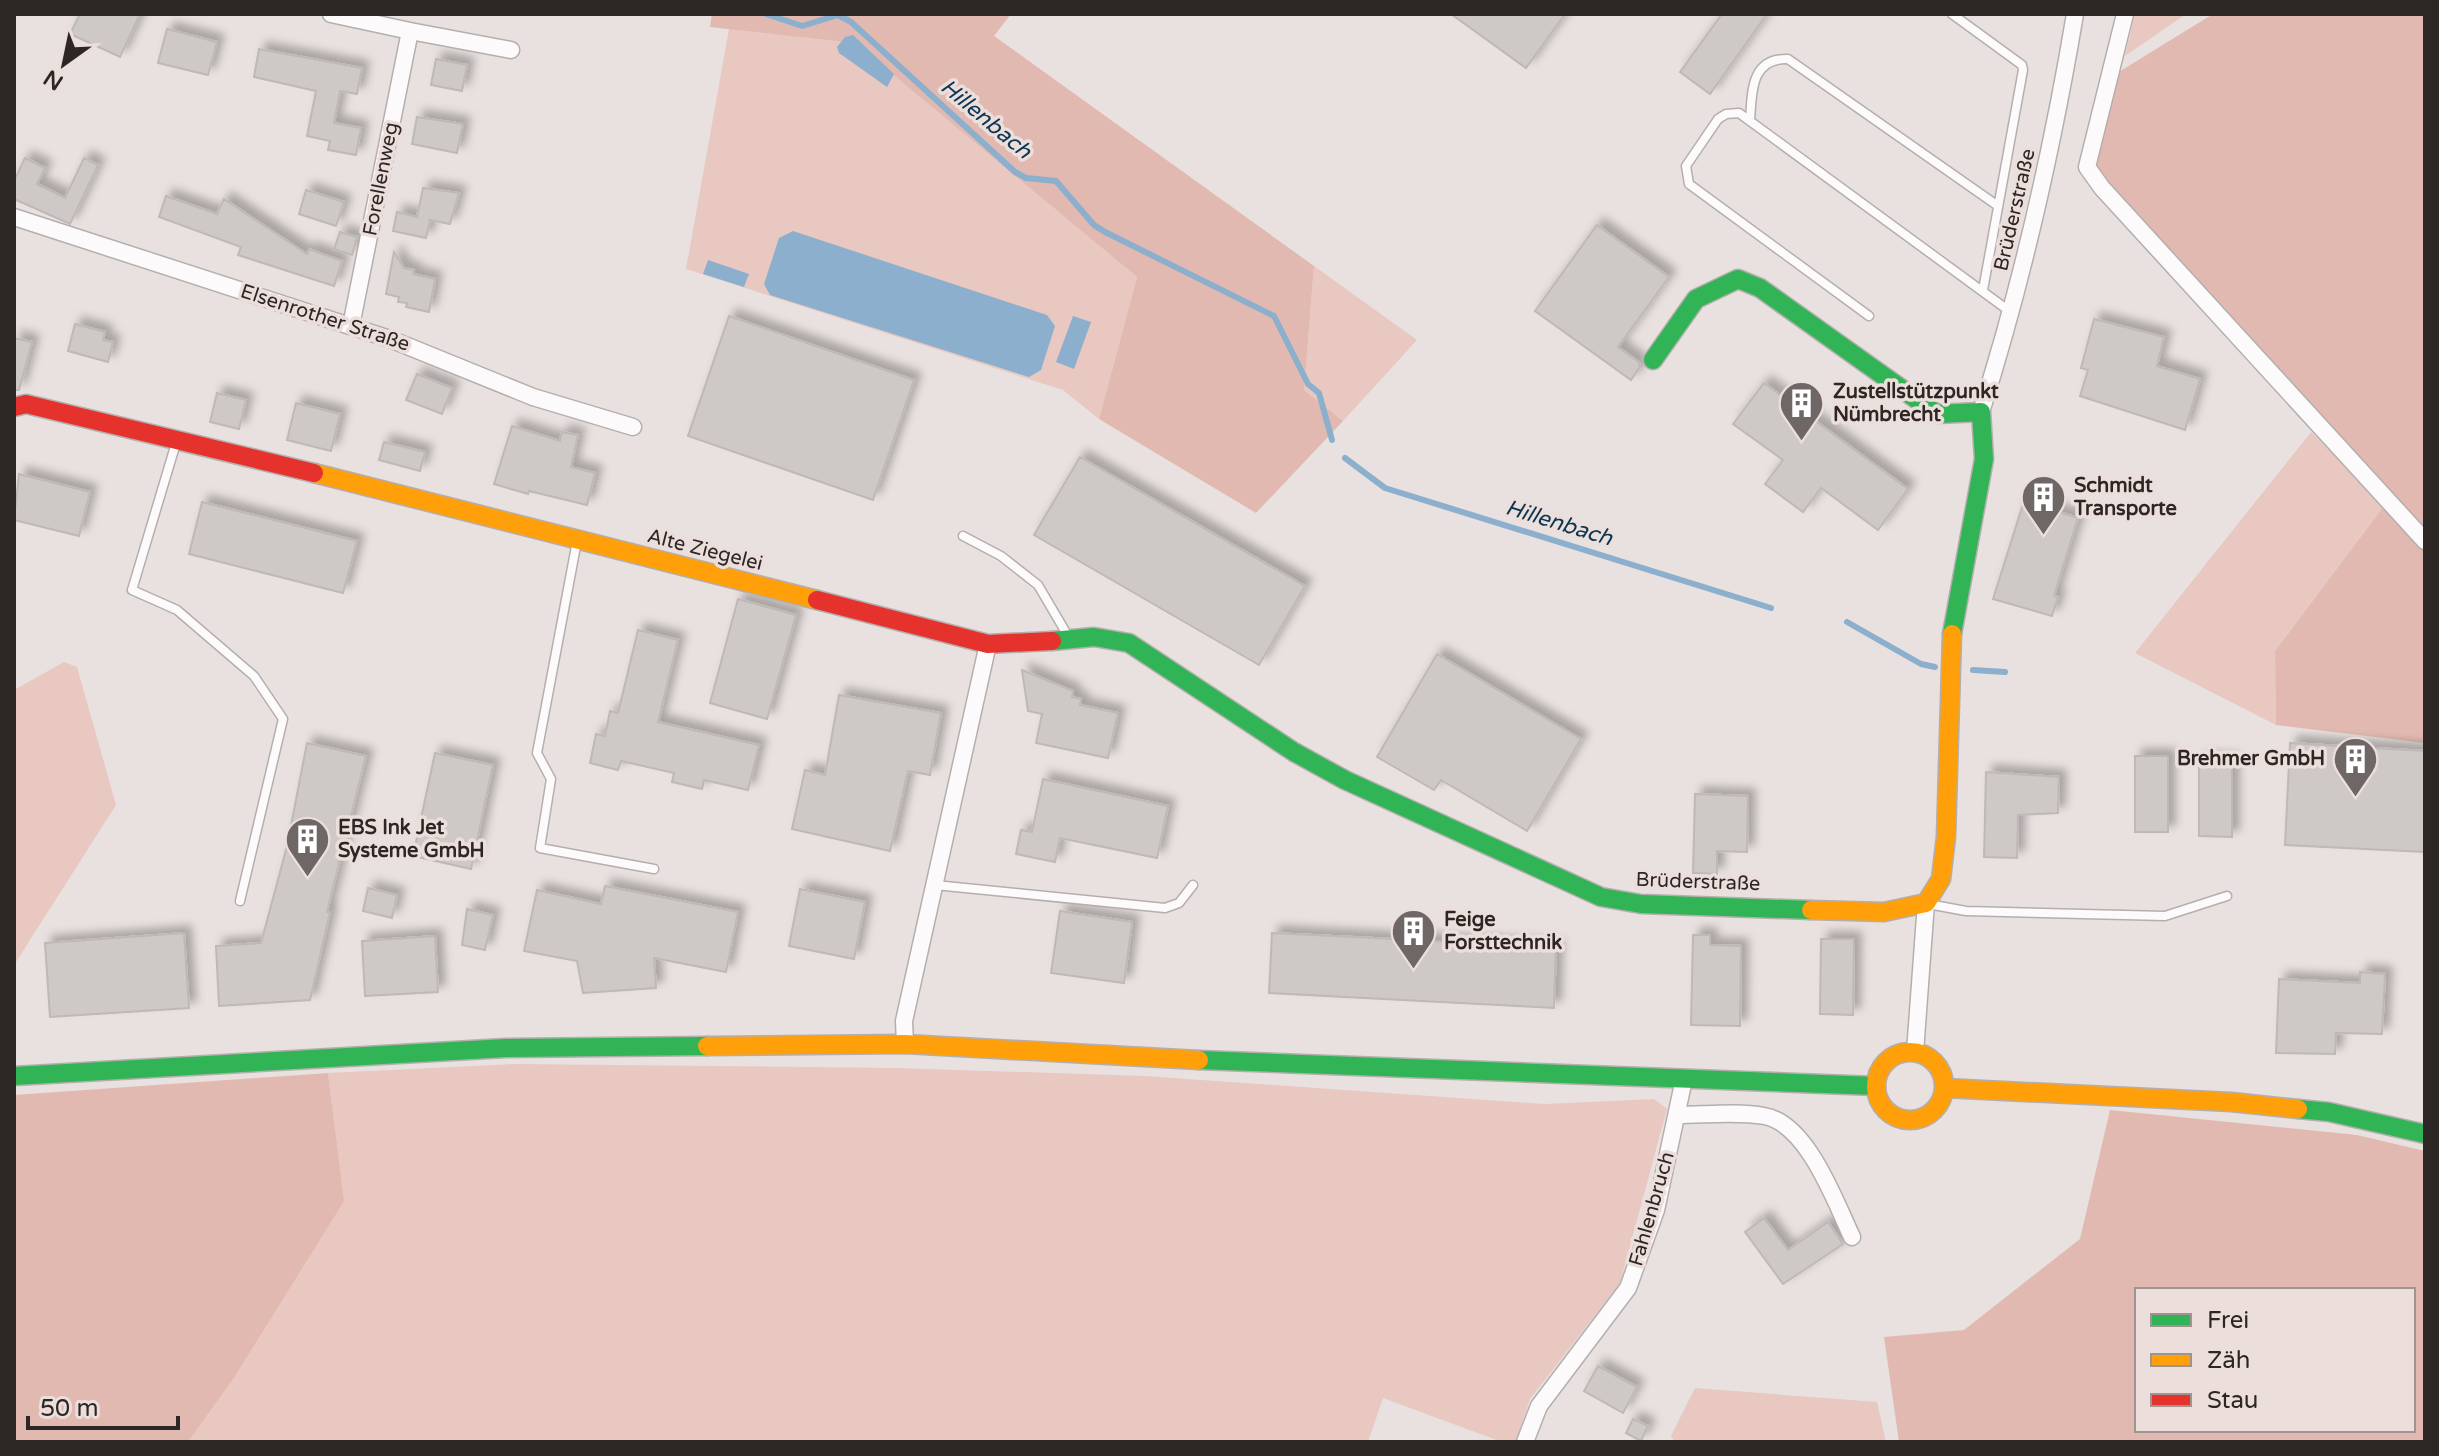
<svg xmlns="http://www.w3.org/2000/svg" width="2439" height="1456" viewBox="0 0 2439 1456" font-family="'Varela Round',sans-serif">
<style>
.green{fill:#e8c8c0}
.forest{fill:#e2b9b0;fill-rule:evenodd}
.water{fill:#8cafcd}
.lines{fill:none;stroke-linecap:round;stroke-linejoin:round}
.stream{stroke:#8cafcd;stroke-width:6}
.building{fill:#cec8c7;stroke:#beb8b7;stroke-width:2;filter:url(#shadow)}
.lane-casing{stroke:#b4afae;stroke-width:11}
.street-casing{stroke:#b4afae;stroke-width:19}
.fast-casing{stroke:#b4afae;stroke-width:21}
.slow-casing{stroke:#b4afae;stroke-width:21}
.jam-casing{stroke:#b4afae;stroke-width:21}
.lane{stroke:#fcfafa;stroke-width:8}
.street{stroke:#fcfafa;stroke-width:16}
.fast{stroke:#30b455;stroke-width:18}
.slow{stroke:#ff9f0a;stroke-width:18}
.jam{stroke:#e5322d;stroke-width:18}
.labels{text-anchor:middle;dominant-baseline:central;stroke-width:7;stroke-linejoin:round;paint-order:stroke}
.street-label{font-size:20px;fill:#2c2625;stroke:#ecdedb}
.poi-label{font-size:20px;font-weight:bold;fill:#2c2625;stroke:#ecdedb;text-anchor:start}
.water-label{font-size:22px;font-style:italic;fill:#0a3553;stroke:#ecdedb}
</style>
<defs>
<filter id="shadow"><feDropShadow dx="7" dy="-7" stdDeviation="4" flood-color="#0004"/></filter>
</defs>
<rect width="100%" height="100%" fill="#e8e1df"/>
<path class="green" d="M2135,14h51l-61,42z
M729,29l126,13 282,235 -38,142 -36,-29 -377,-121z
M1314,266l103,74 -74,81 -39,-31z
M2311,432l74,74 -110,145 1,74 -141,-72z
M64,662l13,5 39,138 -102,160v-275z
M514,1064l382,4 249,8 400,28 109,-5 13,10 -47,174 -90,116 -14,43h-14l-119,-44 -15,44h-1180l46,-64 109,-177 -15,-128z
M1695,1388l182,14 9,40h-211l-4,-6z"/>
<path class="forest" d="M712,14h299l-17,22 320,230 -10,124 39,31 -87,92 -157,-94 38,-142 -282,-234 -145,-16z
M2213,14h212v729l-149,-18 -1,-74 113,-150 -301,-334 22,-89z
M328,1073l16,128 -110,177 -46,64h-174v-347z
M2110,1110l247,25 68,16v291h-526l-15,-105 80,-7 116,-91zM2413,1290v140h-276v-140z"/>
<path class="water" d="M853,35l41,39 -7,13 -48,-34 -2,-6 8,-10z
M793,231l254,84 8,11 -14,44 -12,7 -259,-82 -6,-11 15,-46z
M708,260l41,14 -5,13 -41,-13z
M1073,316l18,6 -17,47 -18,-7z"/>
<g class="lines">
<path class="stream" d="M766,14l36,12 36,-11 13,7 164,150 11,6 30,3 38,44 11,7 169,84 34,68 11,9 13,47
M1345,458l40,30 386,120
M1847,622l74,42 14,3
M1973,670l32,2"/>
</g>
<path class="building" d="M80,14h60l-20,43 -50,-23z
M1451,14h114l-39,54z
M1722,14h45l-57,80 -30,-22z
M167,29l50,13 -9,33 -50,-12z
M259,49l103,19 -5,26 -17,-3 -6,32 27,5 -5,27 -28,-5 2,-9 -23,-5 9,-45 -62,-14z
M436,59l31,6 -5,26 -31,-6z
M417,117l46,7 -6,29 -45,-9z
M25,158l20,10 -8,16 28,14 19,-40 14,7 -28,59 -56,-25v-18z
M423,188l36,5 -9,31 -20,-4 -4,18 -33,-7 4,-19 20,5z
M306,190l38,12 -8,24 -37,-12z
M166,196l51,18 7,-15 83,55 2,-5 33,12 -8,25 -96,-31 3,-8 -82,-30z
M1597,225l72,52 -51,70 21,15 1,5 -9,13 -96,-69z
M340,232l17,5 -5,18 -18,-6z
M394,252l10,16 10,2 -1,4 22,5 -6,33 -23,-5 1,-4 -9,-1 1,-5 -13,-3z
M729,316l185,64 -41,120 -185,-64z
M2094,319l70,18 -7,29 43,13 -15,51 -105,-34 8,-26 -7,-2z
M75,324l30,8 -2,8 10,2 -5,20 -40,-11z
M14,338l18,4 -13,48h-5z
M417,374l35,14 -10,26 -36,-14z
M1764,383l144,106 -30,41 -57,-42 -18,24 -38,-28 18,-24 -50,-36z
M217,393l29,7 -7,29 -29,-7z
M296,403l44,11 -9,37 -44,-11z
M512,426l48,15 2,-9 16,3 -7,32 24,6 -8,32 -58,-14 -1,3 -34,-10z
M384,442l41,10 -5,19 -41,-11z
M1080,457l225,129 -46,79 -225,-130z
M19,474l71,18 -11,44 -65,-16z
M2024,501l54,17 -24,78 4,1 -6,19 -59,-17z
M202,502l155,39 -14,52 -154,-39z
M738,599l58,16 -29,104 -57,-16z
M638,630l40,10 -20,82 101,23 -11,45 -44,-10 -2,9 -30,-7 2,-9 -53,-12 -3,9 -28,-7 6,-29 9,2 5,-25 8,2z
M1437,654l144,85 -54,92 -86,-51 -7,10 -57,-33z
M1022,670l51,21 -1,6 9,2 -1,6 38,8 -10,45 -72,-15 6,-29 -14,-3z
M839,695l102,18 -11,62 -22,-4 -18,80 -98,-22 13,-59 20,5z
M307,743l59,13 -39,156h3l-20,88 -91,6 -3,-60 45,-3 26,-97z
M2290,743l135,8v101l-140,-7z
M435,753l58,12 -22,104 -58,-13z
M2135,756h33v76h-33z
M2199,760l33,1v76l-33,-1z
M1986,772l73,5 -1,36 -40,2 -1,43 -33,-1z
M1043,779l125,27 -11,52 -97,-20 -5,24 -39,-8 5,-24 11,2z
M1695,794l53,2 -1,56 -30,-1v23l-24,-1z
M605,886l133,26 -12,60 -72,-14 2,30 -73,5 -6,-32 -53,-10 13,-61 64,14z
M368,888l29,7 -5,23 -29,-7z
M800,889l65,13 -11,57 -65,-13z
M467,909l26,6 -8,35 -23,-5z
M1060,911l72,11 -8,61 -73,-10z
M184,933l5,75 -139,9 -5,-74z
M1272,933l284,14 -2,61 -285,-15z
M1693,935h17v10l31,1 -1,80 -49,-1z
M435,936l3,56 -73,4 -3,-55z
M1821,939h33l-1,76 -33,-1z
M2360,972l25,2 -3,60 -46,-1 -1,21 -59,-1 3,-74 81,4z
M1764,1218l24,32 40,-28 15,22 -60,40 -38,-52z
M1598,1366l39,21 -14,26 -39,-22z
M1633,1419l15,7 -7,15 -15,-8z"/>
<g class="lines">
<defs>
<path id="lane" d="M1952,14l70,51 1,5 -40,220
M1750,121c2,-28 0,-63 38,-62l210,147
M1869,316l-180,-132 -3,-18 32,-47 8,-5 13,-1 273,200
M176,443l-44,147 45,20 77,66 29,43 -43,182
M963,536l38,20 37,29 30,51
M577,541l-40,212 14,26 -11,69 114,21
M935,885l230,23 14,-5 14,-18
M1928,904l38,7 199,5 62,-20"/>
<path id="street" d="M331,14l79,17 -59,295
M2125,14l-38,153 15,21 323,353
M410,31l101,19
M14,217l376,122 143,58 100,30
M1981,412c42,-132 71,-261 94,-398
M905,1044l-1,-23 84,-377
M1915,1052l11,-149
M1678,1115c27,0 59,-4 86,1 43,7 71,85 88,121
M1525,1442l14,-36 89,-118 28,-78 28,-131"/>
<path id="fast" d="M1653,360l43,-61 42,-20 22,9 177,126 44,-2 3,47 -32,175
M1052,641l42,-4 35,6 165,109 51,28 256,117 40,7 170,6
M1199,1060l677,26
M14,1076l492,-28 201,-2
M2298,1109l31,3 96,22"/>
<path id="slow" d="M314,473l503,127
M1811,910l73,2 42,-9 15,-24 5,-42 6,-203
M707,1046l198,-2 294,16
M1876 1086a34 34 0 1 1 68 0a34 34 0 1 1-68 0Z
M1944,1088l287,14 67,7"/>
<path id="jam" d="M14,407l12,-3 288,69
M817,600l171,44 64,-3"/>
</defs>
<use href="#lane" class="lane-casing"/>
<use href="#street" class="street-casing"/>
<use href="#fast" class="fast-casing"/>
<use href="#slow" class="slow-casing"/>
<use href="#jam" class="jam-casing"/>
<use href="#lane" class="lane"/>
<use href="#street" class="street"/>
<use href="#fast" class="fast"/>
<use href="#slow" class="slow"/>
<use href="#jam" class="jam"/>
</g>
<defs>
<symbol id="building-pin" viewBox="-11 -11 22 30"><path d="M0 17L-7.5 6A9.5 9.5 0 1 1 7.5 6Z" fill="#6e6766" stroke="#ecdedb"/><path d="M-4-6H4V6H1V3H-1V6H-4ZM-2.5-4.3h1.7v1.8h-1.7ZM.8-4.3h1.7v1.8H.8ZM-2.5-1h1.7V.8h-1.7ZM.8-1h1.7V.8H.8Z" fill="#fff"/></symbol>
</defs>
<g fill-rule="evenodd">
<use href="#building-pin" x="1776" y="378" width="51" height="69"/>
<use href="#building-pin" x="2018" y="472" width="51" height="69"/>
<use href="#building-pin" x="2330" y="734" width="51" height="69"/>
<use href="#building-pin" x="282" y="814" width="51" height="69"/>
<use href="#building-pin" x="1388" y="906" width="51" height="69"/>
</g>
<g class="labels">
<g class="street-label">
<text transform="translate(381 179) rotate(-79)">Forellenweg</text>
<text transform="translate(2015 210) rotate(-77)">Brüderstraße</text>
<text transform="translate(325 318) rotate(18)">Elsenrother Straße</text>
<text transform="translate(705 550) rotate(14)">Alte Ziegelei</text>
<text transform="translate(1698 882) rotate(2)">Brüderstraße</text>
<text transform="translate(1652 1209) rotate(-74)">Fahlenbruch</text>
</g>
<g class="poi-label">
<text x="1833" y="392">Zustellstützpunkt<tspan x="1833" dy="23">Nümbrecht</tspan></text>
<text x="2074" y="486">Schmidt<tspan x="2074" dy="23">Transporte</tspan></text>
<text x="2325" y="759" text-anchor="end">Brehmer GmbH</text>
<text x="338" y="828">EBS Ink Jet<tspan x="338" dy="23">Systeme GmbH</tspan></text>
<text x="1444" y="920">Feige<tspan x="1444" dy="23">Forsttechnik</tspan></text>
</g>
<g class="water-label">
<text transform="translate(986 119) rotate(40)">Hillenbach</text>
<text transform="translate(1559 523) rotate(17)">Hillenbach</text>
</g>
</g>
<rect width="2439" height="1456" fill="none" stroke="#2c2625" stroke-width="32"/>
<rect x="2135" y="1288" width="280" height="144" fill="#ecdedb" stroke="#9f9492" stroke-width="2"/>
<rect x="2151" y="1314" width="40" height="12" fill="#30b455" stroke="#9f9492" stroke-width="2"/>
<text x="2207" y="1328" font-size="24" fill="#2c2625">Frei</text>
<rect x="2151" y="1354" width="40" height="12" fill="#ff9f0a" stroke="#9f9492" stroke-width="2"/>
<text x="2207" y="1368" font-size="24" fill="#2c2625">Zäh</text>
<rect x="2151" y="1394" width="40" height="12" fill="#e5322d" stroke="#9f9492" stroke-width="2"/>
<text x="2207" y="1408" font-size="24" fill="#2c2625">Stau</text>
<g transform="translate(64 64) rotate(213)" stroke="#ecdedb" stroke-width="6" paint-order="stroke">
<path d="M0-6L14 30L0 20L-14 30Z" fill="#2c2625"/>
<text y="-12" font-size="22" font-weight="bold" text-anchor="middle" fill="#2c2625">N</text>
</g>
<path d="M28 1416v12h150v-12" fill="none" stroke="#2c2625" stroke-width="4"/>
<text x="40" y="1416" font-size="24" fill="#2c2625" stroke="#ecdedb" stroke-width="6" paint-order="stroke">50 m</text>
</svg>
